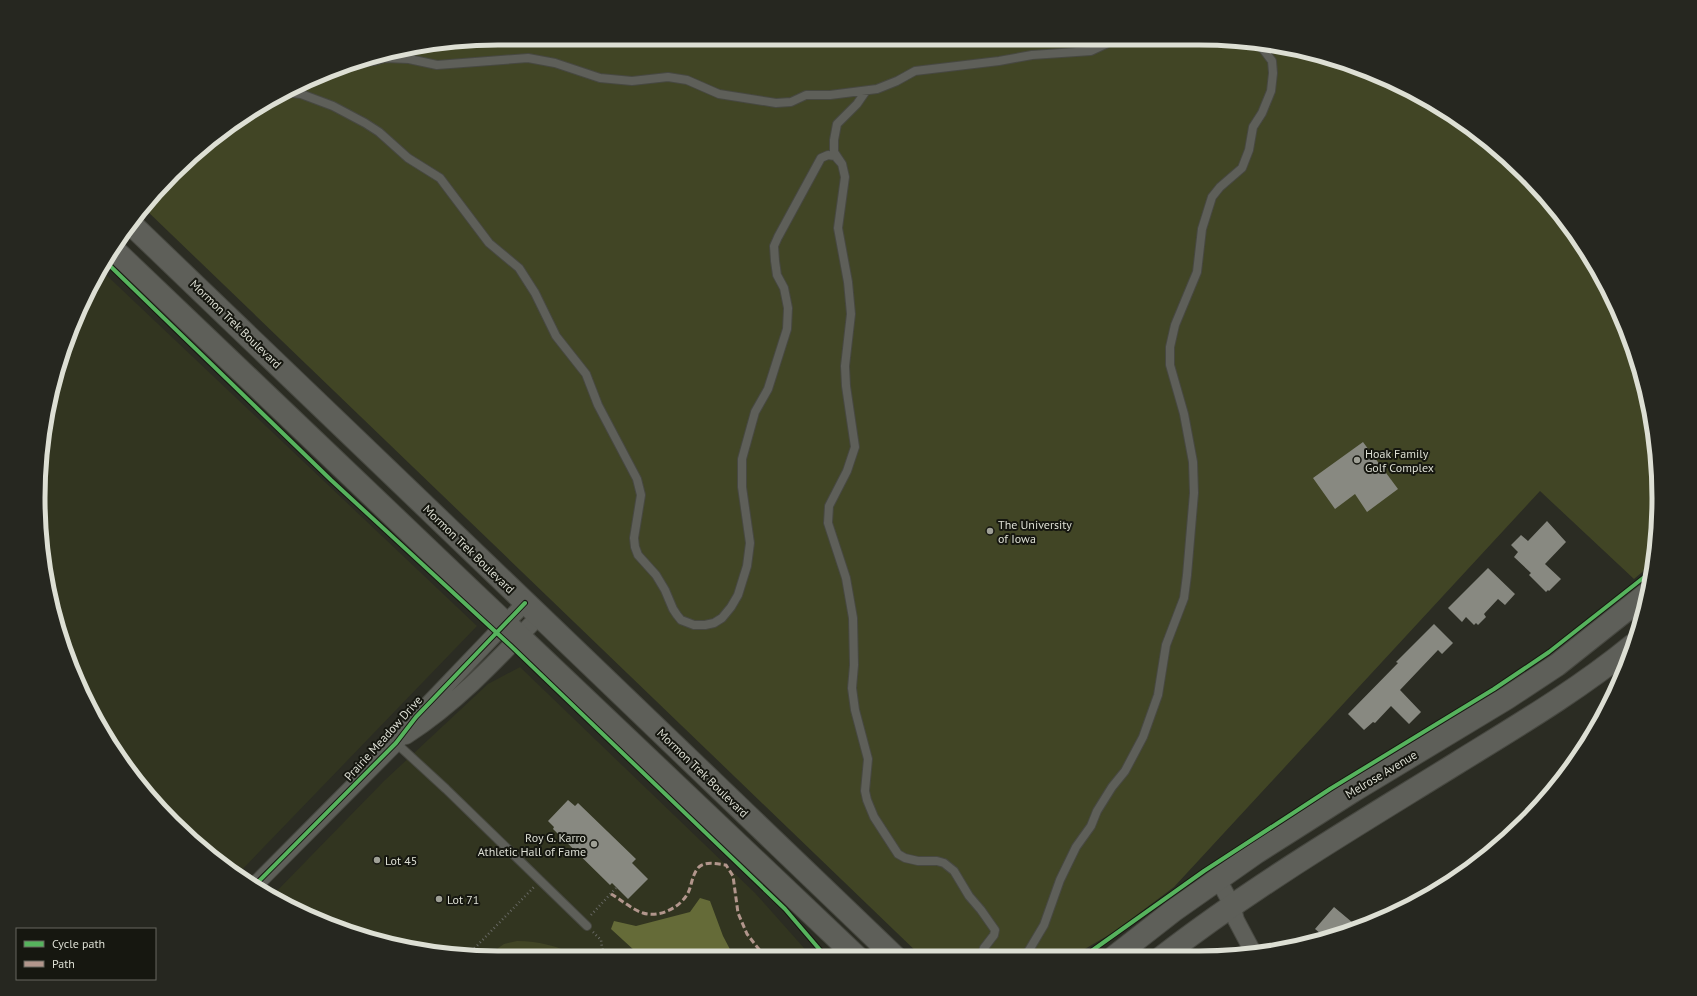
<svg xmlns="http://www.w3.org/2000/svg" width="1697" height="996" viewBox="0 0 1697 996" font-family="'PT Sans',sans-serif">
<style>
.built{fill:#323520}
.green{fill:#414525}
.water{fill:#656b38}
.building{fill:#888981}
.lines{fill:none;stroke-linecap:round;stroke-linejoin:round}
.lane-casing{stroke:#474841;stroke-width:10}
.street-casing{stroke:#474841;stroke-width:18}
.secondary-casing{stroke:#474841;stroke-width:24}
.path{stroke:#676863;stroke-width:2.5;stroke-dasharray:1 3;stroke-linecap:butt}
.lane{stroke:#5e5f59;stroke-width:8}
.street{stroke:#5e5f59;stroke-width:16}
.secondary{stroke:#5e5f59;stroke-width:22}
.quiet{stroke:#b2968c;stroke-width:3;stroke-dasharray:6 3;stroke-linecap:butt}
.cycleway-casing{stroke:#161710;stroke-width:6}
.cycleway{stroke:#56b35d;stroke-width:4}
.poi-dot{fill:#9fa096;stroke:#161710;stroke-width:1.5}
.labels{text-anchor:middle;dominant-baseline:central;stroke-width:4;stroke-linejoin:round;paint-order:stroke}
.street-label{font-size:12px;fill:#dddfd4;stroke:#161710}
.poi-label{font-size:12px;fill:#dddfd4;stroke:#161710;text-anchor:start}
.rim{fill:none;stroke:#dddfd4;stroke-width:5}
</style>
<rect width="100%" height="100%" fill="#2b2c23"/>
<path class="built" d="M100,269l377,357 -241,250 -41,-32 -62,-66 -33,-50 -38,-82 -15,-58 -9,-90 16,-119 31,-84z
M520,667l235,226 57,64h-344l-118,-23 -77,-39 111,-114 104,-97z"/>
<path class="green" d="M1229,39l118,23 107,53 70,58 57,69 43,80 26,86 9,90 -6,65 -19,16 -94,-88 -366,396 -60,45 -43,25h-149l-778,-749 29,-35 45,-40 76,-47 56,-24 88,-20z
M517,941c22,0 42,5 60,16h-92l19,-13z"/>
<path class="water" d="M700,898l10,3 13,35 11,21h-81l-18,-6 -24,-22 3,-8 22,5 54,-14z"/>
<path class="building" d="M1363,442l35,47 -31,23 -12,-18 -20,15 -22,-31z
M1547,521l19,21 -21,22 16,15 -12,12 -1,-1 -2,2 -17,-17 2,-2 -17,-16 4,-5 -7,-7 10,-10 7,6z
M1488,568l27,26 -10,11 -7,-6 -14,15 2,3 -8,8 -2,-2 -2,2 -8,-8 -4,5 -14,-14z
M1434,624l19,19 -11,11 -4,-4 -38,40 21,22 -12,12 -18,-18 -16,17 -2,-1 -9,8 -16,-16 50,-51 -2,-1z
M568,800l7,6 3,-3 58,56 -4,4 16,16 -20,20 -16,-16 -2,2 -57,-56 1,-2 -6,-6z
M1334,907l25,21 -12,6 -21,4 -11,-9z"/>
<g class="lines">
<defs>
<path id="lane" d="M358,60l5,2 11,-1 11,-3 24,1 28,6 91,-7 27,5 45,15 32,3 36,-4 19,3 32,14 57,9 15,-1 15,-7h24l47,-6 20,-8 18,-10 84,-10 33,-6 59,-4 15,-7 3,-5
M866,91l-9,13 -20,20 -3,16v12l8,12 3,13 -7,51 10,54 3,32 -6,52 1,20 9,61 -8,24 -18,35 -1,17 18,55 7,40 1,47 -2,23 3,22 13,49 -3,32 2,9 7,17 24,37 7,4 13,3h19l7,2 10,8 15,25 12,14 14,20 -1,5 -10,13 -3,9
M285,92l16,2 32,12 32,17 14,9 29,26 32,20 49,65 30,25 16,25 21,43 30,38 12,31 39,74 4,16 -7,43 1,9 3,8 18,20 9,15 8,19 4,6 4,5 13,5h11l9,-2 8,-5 9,-11 7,-12 9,-29 3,-23 -8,-56v-28l13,-47 13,-23 19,-60 1,-21 -4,-20 -7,-13 -2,-14 -1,-15 4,-9 43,-79 7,-3 7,1 7,8
M396,743l50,46 141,137
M1025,957l19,-32 16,-45 16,-33 15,-21 6,-15 15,-24 13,-16 18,-34 15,-42 8,-50 18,-47 3,-23 7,-82 -1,-31 -9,-48 -14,-49v-18l5,-22 22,-53 5,-43 10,-32 8,-10 22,-19 7,-18 4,-23 9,-14 9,-22 2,-18 -1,-12 -9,-12 -6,-5"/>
<path id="street" d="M406,736c51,-33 91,-76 133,-120
M1218,879l14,26 4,15 17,32
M254,886l142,-143 20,-26 109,-114"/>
<path id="secondary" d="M131,224l764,733
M112,248c247,238 497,472 745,709
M1114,957l59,-46 84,-59 96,-61 154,-93 50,-33 92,-73
M1162,957c93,-72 195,-132 295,-194 60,-37 121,-73 176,-118"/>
</defs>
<use href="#lane" class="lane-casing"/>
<use href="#street" class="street-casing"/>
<use href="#secondary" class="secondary-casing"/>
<path class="path" d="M591,915l25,-27
M593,932l8,8 1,8 4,9
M466,957l68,-70"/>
<use href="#lane" class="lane"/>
<use href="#street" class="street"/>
<use href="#secondary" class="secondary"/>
<path class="quiet" d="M611,894c9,5 22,16 32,19 16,5 37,-5 45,-20 4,-8 4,-19 11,-26 7,-6 18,-3 27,-2l7,11 5,37 9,21 18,23"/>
<defs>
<path id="cycleway" d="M105,261l226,219 180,166 274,263 41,48
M254,886l142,-143 20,-26 109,-114
M1083,957l121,-86 126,-82 164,-100 55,-37 103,-81"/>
</defs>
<use href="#cycleway" class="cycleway-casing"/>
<use href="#cycleway" class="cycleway"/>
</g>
<g class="poi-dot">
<circle cx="1357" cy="460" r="4"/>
<circle cx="990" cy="531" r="4"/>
<circle cx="594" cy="844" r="4"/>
<circle cx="377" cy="860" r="4"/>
<circle cx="439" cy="899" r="4"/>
</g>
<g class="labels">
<g class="street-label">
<text transform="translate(236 324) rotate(44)">Mormon Trek Boulevard</text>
<text transform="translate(469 549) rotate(44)">Mormon Trek Boulevard</text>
<text transform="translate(383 738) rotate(-48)">Prairie Meadow Drive</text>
<text transform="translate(703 773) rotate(44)">Mormon Trek Boulevard</text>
<text transform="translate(1381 774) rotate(-31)">Melrose Avenue</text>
</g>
<g class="poi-label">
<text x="1365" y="453">Hoak Family<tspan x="1365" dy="14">Golf Complex</tspan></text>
<text x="998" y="524">The University<tspan x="998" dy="14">of Iowa</tspan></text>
<text x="586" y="837" text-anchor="end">Roy G. Karro<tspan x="586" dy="14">Athletic Hall of Fame</tspan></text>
<text x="385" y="860">Lot 45</text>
<text x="447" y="899">Lot 71</text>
</g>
</g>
<path d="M0 0H1697V996H0ZM498 45H1199A453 453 0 0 1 1652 498V498A453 453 0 0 1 1199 951H498A453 453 0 0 1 45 498V498A453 453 0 0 1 498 45Z" fill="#262720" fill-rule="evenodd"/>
<path class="rim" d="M498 45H1199A453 453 0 0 1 1652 498V498A453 453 0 0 1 1199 951H498A453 453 0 0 1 45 498V498A453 453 0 0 1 498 45Z"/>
<rect x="16" y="928" width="140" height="52" fill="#161710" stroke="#66675e"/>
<rect x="24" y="941" width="20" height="6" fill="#56b35d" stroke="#66675e"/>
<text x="52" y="948" font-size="12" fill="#dddfd4">Cycle path</text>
<rect x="24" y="961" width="20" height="6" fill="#b2968c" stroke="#66675e"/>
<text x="52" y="968" font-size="12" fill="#dddfd4">Path</text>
</svg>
